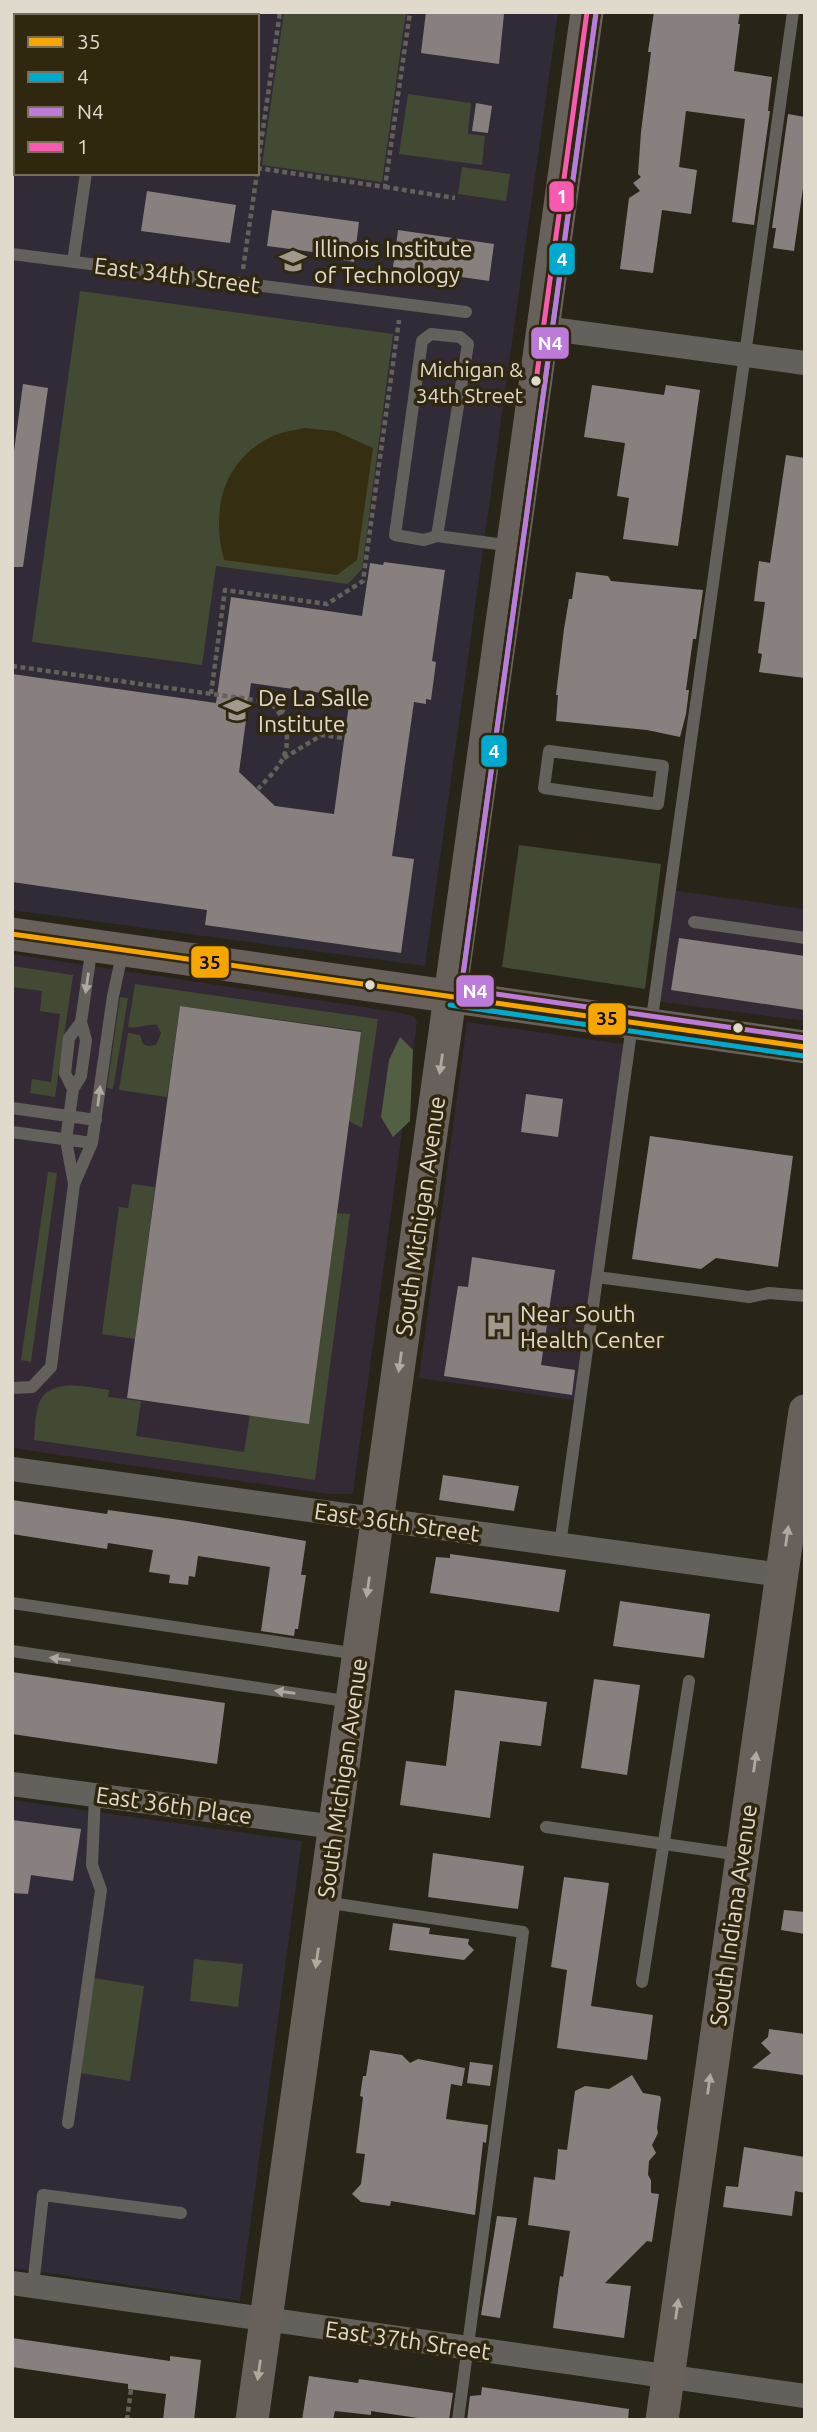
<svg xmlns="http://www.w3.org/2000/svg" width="817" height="2432" viewBox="0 0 817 2432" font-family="Ubuntu,sans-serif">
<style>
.commercial{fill:#332a36}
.education{fill:#312b37;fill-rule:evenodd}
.green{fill:#424a34}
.forest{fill:#535f42}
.sand{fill:#362e10}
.building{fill:#88807e;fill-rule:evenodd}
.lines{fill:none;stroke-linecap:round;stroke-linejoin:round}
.path{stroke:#64605a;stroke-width:4.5;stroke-dasharray:5 3.5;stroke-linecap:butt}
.lane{stroke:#64605b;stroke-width:12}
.street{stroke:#64605b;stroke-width:24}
.secondary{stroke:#68605b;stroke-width:33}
.bus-1-casing{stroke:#30270f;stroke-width:10}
.bus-2-casing{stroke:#30270f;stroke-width:10}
.bus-3-casing{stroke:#30270f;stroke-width:10}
.bus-4-casing{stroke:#30270f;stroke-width:10}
.bus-1{stroke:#f7a600;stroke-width:5}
.bus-2{stroke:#00a9ce;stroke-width:5}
.bus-3{stroke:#bd7bd9;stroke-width:5}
.bus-4{stroke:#f75aaf;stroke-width:5}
.oneway{fill:#aea99f}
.oneway2{fill:#b0a99f}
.bus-dot{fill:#e0dacc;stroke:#30270f;stroke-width:2.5}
.labels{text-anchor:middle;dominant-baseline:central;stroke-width:7;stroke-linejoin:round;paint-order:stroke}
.bus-label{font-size:21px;fill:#e0dacc;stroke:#30270f;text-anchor:end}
.poi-label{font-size:23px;fill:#e0dacc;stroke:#30270f;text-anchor:start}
.street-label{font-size:23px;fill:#e0dacc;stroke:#30270f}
.line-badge{stroke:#30270f;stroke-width:2.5}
.badge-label{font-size:19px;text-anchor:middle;font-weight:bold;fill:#fff}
.pale-badge-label{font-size:19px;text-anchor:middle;font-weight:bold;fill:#111}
</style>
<rect width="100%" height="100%" fill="#282417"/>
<path class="commercial" d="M670,890l135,19v112l-150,-20z
M12,954l384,58 17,4 4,6 -64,470 -2,2h-22l-317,-46z
M467,1022l162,23 -49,356 -161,-23z"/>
<path class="education" d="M12,12h546l-133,954 -413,-56zM16,16h241v157h-241z
M12,1800l290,41 -62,460 -228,-33z"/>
<path class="green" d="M284,12h122l-24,170 -120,-17z
M408,94l63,9 -3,31 17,2 -3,29 -83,-11z
M462,167l48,7 -4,27 -48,-7z
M80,291l313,43 -31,235 -14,15 -132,-18 -14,99 -170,-23z
M519,845l142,19 -16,125 -143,-22z
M12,966l61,9 -18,122 -25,-4 2,-14 19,3 9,-68 -20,-3 2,-20 -30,-4z
M135,984l243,35 -16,109 -14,-7 13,-90 -181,-25 -13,91 -48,-7 9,-57 12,2 3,9 6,2 7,-1 5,-12 -4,-8c-11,-1 -17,4 -29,2z
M120,997l8,1 -15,91 -6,-1z
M48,1172l9,1 -26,189 -10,-2z
M132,1184l23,3 -20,152 -33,-5 17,-127 9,1z
M336,1213l14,1 -35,266 -281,-40c1,-11 1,-23 4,-34 10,-30 48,-19 71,-16l-1,7 33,4 -5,35 108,16 6,-37z
M194,1959l49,5 -5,43 -48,-6z
M94,1978l50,8 -14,95 -50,-8z"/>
<path class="forest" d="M400,1037l13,13 -3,71 -17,16 -12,-20 8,-57z"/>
<path class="sand" d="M303,428l32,3 38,17 -16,112 -20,15 -113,-15c-13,-49 -2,-99 47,-123 9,-5 22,-6 32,-9z"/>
<path class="building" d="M426,12l78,2 -5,50 -78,-11z
M654,12h86l-2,12h2l-6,47 38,6 -3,25 -1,9h2l-16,114 -22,-3 13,-103 -59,-8 -7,56 18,3 -6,44 -29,-4 -9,63 -33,-4 9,-71 11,-7 -7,-8 8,-6 -3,-3 3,-42 10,-80h-3z
M476,103l16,3 -4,27 -16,-2z
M788,114l17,3v57l-11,77 -21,-3 3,-20h-4z
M147,191l89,14 -6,38 -89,-12z
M272,210l87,12 -5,40 -18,-3v-4l-69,-9z
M398,230l96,14 -5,37 -96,-14z
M23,384l25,4 -25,179h-11v-101z
M592,385l72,10 2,-10 34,5 -22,156 -55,-7 6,-41 -12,-2 8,-53 -41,-6z
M786,455l19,3v220l-46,-6 3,-18 -4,-1 7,-51 -11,-1 5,-40 11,2z
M384,562l61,8 -13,91 4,1 -5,38 -5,-1v5l-12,-2 -22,154 22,3 -13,94 -196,-28 2,-15 -195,-28v-208l204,29 15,-106 131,19 8,-53 13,2zM251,683l99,14 -16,117 -59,-8 -36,-34z
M576,572l32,4 3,5 92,9 -7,49h-3l-7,51h3l-3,24 -6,23 -33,-7 -91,-9 2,-26h-2l8,-66 5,-30h3z
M679,938l126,18v54l-134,-20z
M180,1006l181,26 -52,392 -182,-26z
M526,1094l37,5 -5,38 -37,-5z
M650,1136l143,20 -15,111 -62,-9 -15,11 -69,-10z
M472,1257l83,13 -14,95 34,5 -3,25 -128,-19 14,-90 10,1z
M443,1475l76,11 -5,25 -75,-11z
M12,1500l95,14 1,-4 79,11 119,20 -5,34h5l-8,54h-3l-1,7 -33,-5 9,-64 -72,-11 -3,21 -6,-1 -1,9 -19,-2 1,-8 -21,-3 4,-22 -45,-7 -1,6 -95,-15z
M450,1554l116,16 -7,42 -129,-19 6,-36 14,1z
M620,1601l90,13 -6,44 -91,-12z
M12,1672l213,31 -8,61 -205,-30z
M594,1679l46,6 -13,90 -46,-7z
M455,1690l92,12 -6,44 -41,-5 -10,77 -90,-13 6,-44 40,5z
M12,1820l69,9 -8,52 -42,-6 -3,19 -16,-1z
M433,1853l91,13 -6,43 -90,-12z
M564,1877l45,6 -18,123 62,9 -6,45 -90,-12 10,-78 -16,-3z
M784,1910l21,2v22l-24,-4z
M393,1923l37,5 -1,6 40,5 -1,5 6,6 -10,10 -75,-10z
M769,2029l36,5 -2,41 -51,-7 19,-15 -10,-10 7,-6z
M370,2050l32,5 8,8 8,-4 47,9 -3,18 -11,-2 -5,35 42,6 -2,18 -3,-1 -8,73 -84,-14 -1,5 -29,-4 -9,-8 9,-10 4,-30 -9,-1 7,-56 -3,-1 3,-20h3z
M470,2062l23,3 -3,21 -23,-3z
M632,2075l11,18 17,3 1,3 -4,29 1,5 -6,12 4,8 -7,8 -1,14 3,5v13l8,1 -7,48 -5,-1 -42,42 26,3 -7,52 -71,-10 7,-52 3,1 7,-46 -42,-6 6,-48 21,3 3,-31 9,1 8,-59 10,-5 24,3z
M744,2147l61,10v36l-10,-2 -3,25 -69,-9 3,-21 12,1z
M497,2216l20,2 -17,100 -19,-3z
M12,2338l158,23v-5l31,4 -7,60h-31l3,-26 -38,-5v-5l-116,-17z
M309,2376l49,7 1,-4 94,14 -4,27h-18l-60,-9v4l-36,-4 -2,9h-31z
M482,2387l147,22 -1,11h-161l3,-24 11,-1z"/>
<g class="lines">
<path class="path" d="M257,168l128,19 25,-175
M257,170l23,-158
M385,187l70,11
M243,269l14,-96
M12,666l257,36c16,12 23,37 14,56 -5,11 -17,22 -25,31
M211,694l14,-104 102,14 36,-23 36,-261
M269,702l2,-16
M280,710l42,25
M284,758l38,-23 22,3
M127,2420l4,-31"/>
<path class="lane" d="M109,16v-4
M12,254l454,58
M73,262l13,-89
M437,536l-13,4 -29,-5 27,-194 9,-7 29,3 8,7 -31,192 76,10
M549,751l114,15 -5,38 -114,-16z
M694,922l111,16
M651,1025l142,-1013
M73,1089l-8,-16 4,-35 12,-16
M12,1108l84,12
M12,1132l80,11
M74,1184l18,-41 21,-147 10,-46
M597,1277l152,20 20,-4 36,3
M12,1388l20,-1 19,-20 23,-183 -8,-44 7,-51 8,-13 5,-36 -5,-18 11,-76
M560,1545l72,-520
M12,1603l346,51
M12,1651l340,51
M546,1827l195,28
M324,1902l199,30 -65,488
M642,1982l47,-301
M68,2123l33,-233 -9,-25 3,-70
M33,2286l10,-91 138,18"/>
<path class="street" d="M544,328l261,35
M12,1469l769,106
M12,1784l323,43
M12,2283l793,113"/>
<path class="secondary" d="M12,934l793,113
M252,2420l335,-2408
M662,2420l143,-1009"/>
<defs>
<path id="bus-1" d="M12,934l793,113"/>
<path id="bus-2" d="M460,997l136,-984
M450,1005l354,51"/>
<path id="bus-3" d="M596,13l-135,976 344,49"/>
<path id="bus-4" d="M536,381l51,-369"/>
</defs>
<use href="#bus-1" class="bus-1-casing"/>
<use href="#bus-2" class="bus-2-casing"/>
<use href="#bus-3" class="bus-3-casing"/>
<use href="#bus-4" class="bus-4-casing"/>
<use href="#bus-1" class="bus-1"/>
<use href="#bus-2" class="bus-2"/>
<use href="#bus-3" class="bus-3"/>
<use href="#bus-4" class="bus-4"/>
</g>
<defs><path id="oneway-solid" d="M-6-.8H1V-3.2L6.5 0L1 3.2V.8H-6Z" transform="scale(1.75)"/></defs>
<g class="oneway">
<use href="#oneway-solid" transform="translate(87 983) rotate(98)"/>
<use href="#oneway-solid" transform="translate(99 1096) rotate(-83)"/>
<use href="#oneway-solid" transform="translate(60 1659) rotate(-172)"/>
<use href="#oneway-solid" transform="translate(285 1692) rotate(-172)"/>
</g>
<g class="oneway2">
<use href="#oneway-solid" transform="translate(441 1064) rotate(98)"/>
<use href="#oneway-solid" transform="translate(400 1362) rotate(98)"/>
<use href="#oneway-solid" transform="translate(787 1536) rotate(-82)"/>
<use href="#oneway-solid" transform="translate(368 1587) rotate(98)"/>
<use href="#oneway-solid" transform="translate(755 1762) rotate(-82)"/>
<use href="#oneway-solid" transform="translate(317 1958) rotate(98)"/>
<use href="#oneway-solid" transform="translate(709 2084) rotate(-82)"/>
<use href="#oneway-solid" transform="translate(677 2309) rotate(-82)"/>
<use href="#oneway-solid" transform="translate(259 2370) rotate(98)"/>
</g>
<defs>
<symbol id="university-bare" viewBox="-9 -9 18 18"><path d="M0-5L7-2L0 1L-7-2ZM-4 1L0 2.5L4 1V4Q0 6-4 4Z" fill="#a09a8d" stroke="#30270f" stroke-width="2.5" paint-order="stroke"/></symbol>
<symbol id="school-bare" viewBox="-9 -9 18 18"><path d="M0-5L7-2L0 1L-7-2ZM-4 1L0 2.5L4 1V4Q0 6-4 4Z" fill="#a09a8d" stroke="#30270f" stroke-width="2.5" paint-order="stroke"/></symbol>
<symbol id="hospital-bare" viewBox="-9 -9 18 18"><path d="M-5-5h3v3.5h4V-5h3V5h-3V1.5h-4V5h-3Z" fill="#a09a8d" stroke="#30270f" stroke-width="2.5" paint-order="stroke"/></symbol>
</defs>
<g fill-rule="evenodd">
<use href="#university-bare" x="274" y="242" width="38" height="38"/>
<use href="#school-bare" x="218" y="691" width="38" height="38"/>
<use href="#hospital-bare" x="480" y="1307" width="38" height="38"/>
</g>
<g class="bus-dot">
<circle cx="536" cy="381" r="6"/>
<circle cx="370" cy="985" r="6"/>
<circle cx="738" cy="1028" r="6"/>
</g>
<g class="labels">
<g class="bus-label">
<text x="523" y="369">Michigan &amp;<tspan x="523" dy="26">34th Street</tspan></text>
</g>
<g class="poi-label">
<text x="314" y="248">Illinois Institute<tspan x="314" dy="26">of Technology</tspan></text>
<text x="258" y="697">De La Salle<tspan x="258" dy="26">Institute</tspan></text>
<text x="520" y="1313">Near South<tspan x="520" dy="26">Health Center</tspan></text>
</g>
<g class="street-label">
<text transform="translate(177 275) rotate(7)">East 34th Street</text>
<text transform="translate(420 1216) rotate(-82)">South Michigan Avenue</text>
<text transform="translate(397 1522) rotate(8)">East 36th Street</text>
<text transform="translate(342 1778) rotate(-82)">South Michigan Avenue</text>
<text transform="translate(174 1805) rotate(8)">East 36th Place</text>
<text transform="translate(733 1915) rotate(-82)">South Indiana Avenue</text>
<text transform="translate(408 2340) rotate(8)">East 37th Street</text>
</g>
</g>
<g class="line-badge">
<rect x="548" y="180" width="27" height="33" rx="7" fill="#f75aaf"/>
<rect x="548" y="242" width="28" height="34" rx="7" fill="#00a9ce"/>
<rect x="530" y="326" width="40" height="34" rx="7" fill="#bd7bd9"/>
<rect x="480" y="734" width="28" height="34" rx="7" fill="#00a9ce"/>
<rect x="190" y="945" width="40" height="34" rx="7" fill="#f7a600"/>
<rect x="455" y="974" width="40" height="34" rx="7" fill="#bd7bd9"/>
<rect x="587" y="1002" width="40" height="34" rx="7" fill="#f7a600"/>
</g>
<g class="badge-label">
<text x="562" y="203">1</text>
<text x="562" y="266">4</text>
<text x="550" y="350">N4</text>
<text x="494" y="758">4</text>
<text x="475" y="998">N4</text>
</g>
<g class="pale-badge-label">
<text x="210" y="969">35</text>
<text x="607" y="1025">35</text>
</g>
<rect width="817" height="2432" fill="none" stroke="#e0dacc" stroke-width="28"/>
<rect x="14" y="14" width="245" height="161" fill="#30270f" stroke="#766f5b" stroke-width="2"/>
<rect x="28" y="37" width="35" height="10" fill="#f7a600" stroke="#766f5b" stroke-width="2"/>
<text x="77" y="49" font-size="21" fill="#e0dacc">35</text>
<rect x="28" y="72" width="35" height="10" fill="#00a9ce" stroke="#766f5b" stroke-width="2"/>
<text x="77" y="84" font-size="21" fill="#e0dacc">4</text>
<rect x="28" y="107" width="35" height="10" fill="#bd7bd9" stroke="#766f5b" stroke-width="2"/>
<text x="77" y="119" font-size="21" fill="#e0dacc">N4</text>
<rect x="28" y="142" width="35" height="10" fill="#f75aaf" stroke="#766f5b" stroke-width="2"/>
<text x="77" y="154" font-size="21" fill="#e0dacc">1</text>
</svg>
